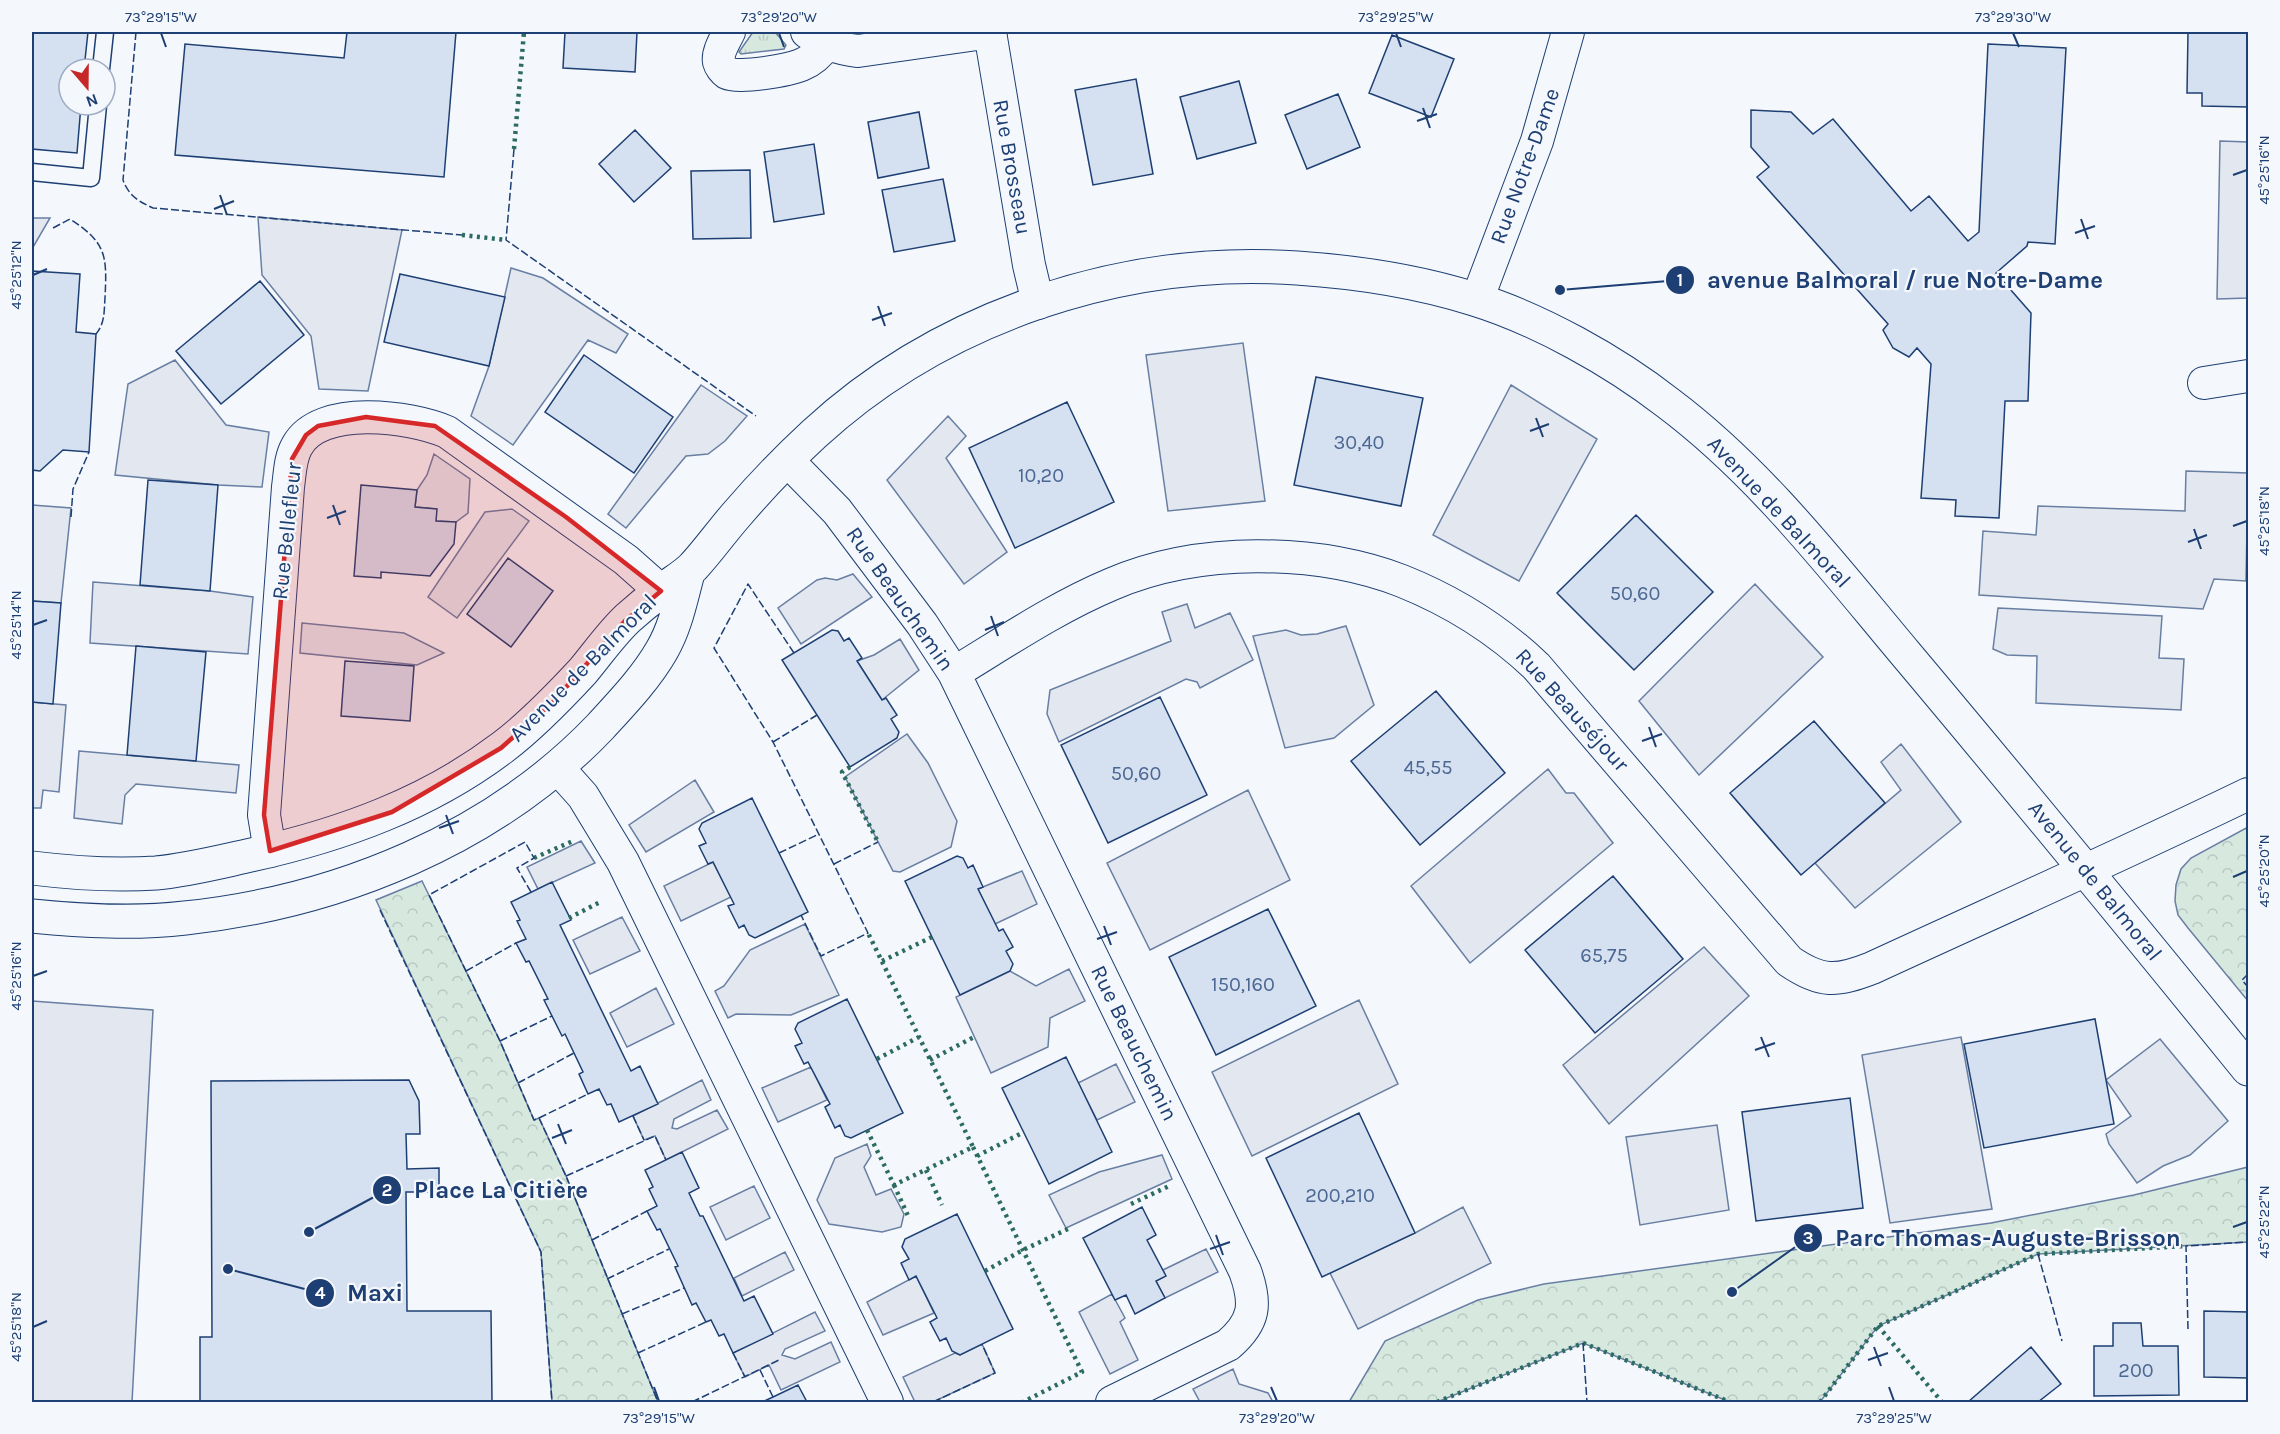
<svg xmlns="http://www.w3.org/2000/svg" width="2280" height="1434" viewBox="0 0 2280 1434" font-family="Karla,sans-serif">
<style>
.grass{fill:url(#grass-tufts);stroke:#687fa3;stroke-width:1.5}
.park{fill:url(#park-crowns);stroke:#687fa3;stroke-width:1.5}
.parking{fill:#e3e8f0;stroke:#687fa3;stroke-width:1.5}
.building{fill:#d5e0f0;stroke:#1d3f73;stroke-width:1.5}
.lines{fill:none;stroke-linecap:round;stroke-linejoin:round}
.service-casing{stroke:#1d3f73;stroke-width:19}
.minor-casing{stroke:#1d3f73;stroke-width:34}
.tertiary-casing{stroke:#1d3f73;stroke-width:35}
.service{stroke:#f4f7fb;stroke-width:16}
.minor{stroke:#f4f7fb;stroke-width:32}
.tertiary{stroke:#f4f7fb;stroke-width:33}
.hedge{stroke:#2c6c60;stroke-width:4.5;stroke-dasharray:3 4.5;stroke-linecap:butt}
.fence{stroke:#1d3f73;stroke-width:1.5;stroke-dasharray:8 3;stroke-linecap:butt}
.marked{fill:#d62828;fill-opacity:0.2;stroke:#d62828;stroke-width:4.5;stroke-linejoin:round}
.ticks{fill:none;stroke:#1d3f73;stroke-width:2}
.labels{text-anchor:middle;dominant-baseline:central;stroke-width:4.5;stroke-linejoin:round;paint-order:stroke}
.number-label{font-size:20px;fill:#4b6792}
.street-label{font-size:22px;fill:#1d3f73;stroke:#f4f7fb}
.leader{fill:none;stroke:#1d3f73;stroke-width:2}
.callout-dot{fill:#1d3f73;stroke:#f4f7fb;stroke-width:2}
.mark-label{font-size:18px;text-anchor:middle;font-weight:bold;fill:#fff}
.callout-label{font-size:24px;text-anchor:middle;font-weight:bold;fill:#1d3f73;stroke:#f4f7fb;stroke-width:4.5;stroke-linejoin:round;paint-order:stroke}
.neatline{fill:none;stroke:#1d3f73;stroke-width:2}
.ticks-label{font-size:15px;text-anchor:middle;fill:#1d3f73}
</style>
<defs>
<pattern id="grass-tufts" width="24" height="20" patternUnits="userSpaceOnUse" patternTransform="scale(1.5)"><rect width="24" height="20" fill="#d7e8df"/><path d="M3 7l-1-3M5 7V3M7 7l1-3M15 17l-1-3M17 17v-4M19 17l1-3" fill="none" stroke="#b8c8c3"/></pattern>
<pattern id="park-crowns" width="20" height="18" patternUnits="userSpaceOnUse" patternTransform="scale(1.5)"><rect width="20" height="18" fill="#d7e8df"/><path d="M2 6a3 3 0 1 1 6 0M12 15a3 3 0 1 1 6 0" fill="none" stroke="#b8c8c3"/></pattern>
</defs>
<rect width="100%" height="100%" fill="#f4f7fb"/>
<path class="grass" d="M753,32h22l11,13 -2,4 -43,5 -2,-2z"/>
<path class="park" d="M2248,827v174l-60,-73 -10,-13 -3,-14 1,-16 5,-16 10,-11z
M422,881l78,160 34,79 5,-2 27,58 92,226h-106l-11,-150 -165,-352z
M2248,1167v75l-210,12 -160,72 -58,76h-90l-147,-59 -146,59h-88l36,-61 93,-41 66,-16 447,-61 143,-28z"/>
<path class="parking" d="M2220,141l28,1v156l-31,1z
M258,217l144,13 -34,161 -49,-2 -8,-53 -49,-61z
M32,218h18l-18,31z
M511,268l32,10 85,56 -12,19 -28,-13 -75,105 -42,-29 18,-50z
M1243,343l22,158 -97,10 -22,-156z
M175,360l51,65 43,7 -7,55 -44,-2 -103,-10 13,-91z
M701,385l46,31 -22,25 -17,13 -22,2 -60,72 -18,-14z
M1511,385l86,54 -78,142 -86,-46z
M948,416l18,20 -20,22 61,94 -43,32 -77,-104z
M434,454l36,25 -2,34 -12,9 -20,-1v-12l-21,-2 2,-17 10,-15z
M2186,471l62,2 -2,108 -32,-2 -11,30 -224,-14 4,-64 53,4 2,-29 147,5z
M32,505l39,3 -10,95 -29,-2z
M512,509l17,12 -72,97 -29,-21 57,-85z
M853,574l19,23 -71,47 -23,-36 39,-28 8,-2 12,2z
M93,582l117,9 43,6 -5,57 -158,-11z
M1755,584l68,73 -124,118 -60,-74z
M1187,604l8,24 35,-15 23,47 -53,28 -3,-6 -11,-3 -127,63 -12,-28 3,-24 121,-49 -9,-29z
M1998,608l164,8 -3,42 25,1 -3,51 -145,-7 1,-47 -30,-1 -14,-6z
M302,623l102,10 40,20 -27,12 -117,-12z
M1346,626l28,79 -40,33 -49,10 -32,-112 33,-6 15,5 16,-1z
M900,639l19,31 -37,30 -25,-39 17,-6z
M32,702l34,3 -7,87 -16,-2 -2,18h-9z
M907,734l21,29 29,58 -6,26 -51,25 -7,-1 -48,-94z
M1901,744l60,78 -106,86 -40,-45 86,-73 -20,-28z
M79,751l160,14 -3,28 -100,-9 -11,11 -3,29 -48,-6z
M1548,769l18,24h8l39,50 -143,120 -59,-77z
M695,780l19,32 -68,40 -17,-27z
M1248,790l42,90 -140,70 -43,-87z
M581,841l14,22 -57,26 -11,-22z
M713,862l18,35 -50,24 -17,-35z
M1022,871l15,33 -42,20 -17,-35z
M622,917l18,34 -50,23 -17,-34z
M805,924l34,71 -48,20 -55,-1 -8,4 -13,-27 9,-5 26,-36z
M1704,947l45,49 -140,128 -46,-59z
M1069,969l16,32 -35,17 -2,29 -57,26 -35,-76 54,-26 26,15z
M656,988l18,36 -47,23 -17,-34z
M1359,1000l39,84 -146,72 -40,-84z
M32,1001l121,9 -21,392h-100z
M1961,1037l31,172 -102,14 -28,-168z
M2160,1039l68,82 -38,34 -27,11 -26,17 -28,-39 -3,-10 25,-18 -25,-36z
M1116,1064l19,38 -38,18 -19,-37z
M811,1067l16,33 -49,22 -16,-34z
M702,1080l9,20 -37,19 -2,9 5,1 40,-19 11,19 -62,31 -11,-24 -11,4 -11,-24z
M1717,1125l12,85 -89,15 -14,-88z
M867,1144l4,12 -7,11 12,28 15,-6 13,25 -3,13 -19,5 -53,-8 -12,-24 18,-42z
M1162,1155l10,24 -106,49 -17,-33 50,-23z
M754,1186l16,32 -44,22 -16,-33z
M1463,1207l28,56 -133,66 -28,-56 85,-40z
M1206,1249l12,23 -53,26 -9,-17 9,-5 -2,-6z
M785,1252l9,18 -52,26 -8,-18z
M916,1276l18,37 -51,22 -16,-33z
M1112,1294l13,24 -5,4 18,38 -28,14 -31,-62z
M815,1312l10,19 -40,18 -3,6 13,4 36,-17 9,20 -59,28 -12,-25 -24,12 -12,-24z
M982,1344l13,29 -62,29h-18l-12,-25 52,-24 5,2z
M1233,1369l6,15 29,9 5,9h-73l-7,-13z"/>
<path class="building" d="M32,32h56l-4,37h-15v36h12l-4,48 -45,-4z
M347,32h109l-12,145 -269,-22 10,-111 159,14z
M565,32h72l-2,40 -72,-4z
M2188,32h60v75l-46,-1v-13h-15z
M1392,35l62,24 -23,58 -62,-24z
M1988,44l78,4 -11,196 -27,-2 -1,4 -31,27 35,40 -3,88h-23l-6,117 -44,-2 1,-16 -35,-2 10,-134 -14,-16 -8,9 -16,-9 -10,-18 5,-6 -131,-147 12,-10 -18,-20v-37l40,2 22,22 20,-15 78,92 18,-15 39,45 11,-9z
M1136,79l17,95 -60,11 -18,-95z
M1239,81l17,62 -59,16 -17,-62z
M1338,94l22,53 -53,22 -22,-54z
M919,112l10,56 -51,10 -10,-56z
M635,130l36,38 -37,34 -35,-38z
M814,144l10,70 -50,8 -10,-70z
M750,170l1,68 -58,1 -2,-68z
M943,179l12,62 -61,11 -12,-62z
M32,271l48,3 -4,58 20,2 -7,118 -26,-2 -23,21 -8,-1z
M400,274l105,23 -16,69 -105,-24z
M260,281l44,54 -83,69 -45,-53z
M584,355l89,62 -39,56 -89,-61z
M1316,377l107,21 -22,108 -107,-21z
M1067,402l47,100 -99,46 -46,-100z
M148,480l70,5 -8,106 -70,-6z
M361,485l56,5 -2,17 22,2 -1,12 20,1 -2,22 -24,32 -49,-4v6l-27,-2z
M1636,515l77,77 -79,78 -77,-77z
M508,558l45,33 -42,56 -44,-33z
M32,601l29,2 -8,101 -21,-2z
M832,630l6,1 6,10 5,-3 13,20 -5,3 25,39 4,-2 11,17 -6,4 8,13 -2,6 -47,29 -68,-107z
M136,646l70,6 -10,109 -69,-6z
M345,661l69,5 -4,55 -69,-5z
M1436,691l69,82 -85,72 -69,-84z
M1160,697l47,98 -99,48 -47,-98z
M1814,721l71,82 -84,72 -71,-82z
M752,798l56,114 -53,26 -6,-3 -5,-10 -5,3 -11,-22 6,-2 -21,-42 -5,2 -9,-18 7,-3 -7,-14 3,-6z
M957,856l6,2 5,10 5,-3 10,22 -5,2 21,42 4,-2 10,18 -7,4 7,13 -3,7 -50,24 -55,-114z
M1613,876l70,83 -88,74 -70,-83z
M552,882l19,38 -11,5 71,146 9,-5 18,38 -39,18 -8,-18 -4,1 -8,-16 -11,5 -9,-20 4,-2 -18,-38 -3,2 -18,-36 4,-1 -19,-38 -3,1 -10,-19 10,-4 -9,-18 3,-1 -9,-18z
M1268,909l48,97 -100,49 -47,-98z
M847,999l56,114 -52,25 -6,-2 -5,-11 -5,3 -10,-21 5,-3 -22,-42 -4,2 -9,-18 7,-3 -7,-14 3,-6z
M2095,1019l19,105 -130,24 -20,-104z
M1066,1057l46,95 -63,32 -47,-96z
M409,1080l10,21 1,33h-14l1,35 32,-1v24h-33l1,119h84l1,91h-292v-65h12l-1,-256z
M1850,1098l13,110 -107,13 -14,-109z
M1359,1113l56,120 -93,44 -56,-119z
M682,1152l17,36 -10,5 11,23h3l41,85 10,-5 19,38 -40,19 -9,-19 -5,2 -8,-16 -5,2 -10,-19 -4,2 -17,-38 3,-1 -18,-37 -3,1 -10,-19 10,-5 -8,-17 4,-2 -8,-17z
M1142,1207l14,28 -9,5 19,36 -10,5 9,17 -30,16 -9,-19 -11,5 -32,-62z
M957,1214l56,115 -53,26 -8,-4 -6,-13 -6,3 -10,-19 7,-4 -21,-42 -7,4 -8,-17 8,-4 -7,-12 3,-8z
M2204,1311l44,1v66l-44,-1z
M2113,1323h28l2,23h35l1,49 -85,1v-50h19z
M2031,1347l30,37 -23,18h-70z
M798,1385l9,17h-45l11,-5z"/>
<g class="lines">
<defs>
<path id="service" d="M101,69l4,-37
M32,172l59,6 7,-73"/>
<path id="minor" d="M729,32c-4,8 -12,21 -10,30 1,4 5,9 8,11 12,6 62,-3 74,-8 10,-4 19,-12 25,-21
M807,32c17,11 31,17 51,19l133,-19
M990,32l39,233 9,38
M1477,300l60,-159 31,-109
M2204,383l44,-7
M787,460l50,51 85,113 32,49 291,598c12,33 10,51 -17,74l-116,57
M954,673c51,-31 103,-66 158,-89 86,-37 204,-36 290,-3 50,20 96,49 134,85l253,295c32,22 48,21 83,7 126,-58 252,-114 376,-174
M558,768l25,28 40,66 264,540
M270,851l-6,-36 24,-328c2,-14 2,-29 9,-41 23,-42 113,-30 150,-14l179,128 53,47"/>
<path id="tertiary" d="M32,868c41,5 82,8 124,5 32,-3 63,-11 95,-18 90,-20 177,-51 252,-108 29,-22 55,-49 80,-76 15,-18 28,-37 45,-53 10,-9 21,-18 32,-26 11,-9 23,-15 33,-25 15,-16 29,-36 44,-53 24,-28 50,-55 77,-80 128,-118 309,-178 483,-166 60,4 120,13 177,31 65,20 140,62 194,104 92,69 164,163 237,250 116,138 230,277 343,416
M32,916c51,5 102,8 153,2 153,-16 308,-79 415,-191 22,-24 46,-49 62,-77 14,-24 19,-52 26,-77"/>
</defs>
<use href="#service" class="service-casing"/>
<use href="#minor" class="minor-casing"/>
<use href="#tertiary" class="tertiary-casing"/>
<use href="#service" class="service"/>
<use href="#minor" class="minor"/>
<use href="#tertiary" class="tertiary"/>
<path class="hedge" d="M514,149l10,-117
M462,235l44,5
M850,767l-8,5 36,70
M534,858l39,-17
M569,918l33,-17
M882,961l50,-24
M877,1059l42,-22
M930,1060l44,-23
M867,1130l27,55 79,-38 -105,-214
M973,1147l109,225 -59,30
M977,1156l47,-24
M926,1170l16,35
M894,1185l15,33
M1131,1204l38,-18
M985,1271l38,-21 47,-22
M1878,1326l64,76
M1437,1402l146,-59 147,59
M1820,1402l58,-76 160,-72 148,-8"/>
<path class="fence" d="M136,32l-13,148c6,16 15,21 30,28l309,27
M514,149l-8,91 250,176
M53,228l17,-9c37,24 37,37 35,79 -1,14 0,25 -9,36
M71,517l2,-28 16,-37
M794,653l-46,-69 -34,64 59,94 95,191 -47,23 -20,-41
M773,742l44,-27
M779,853l40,-19
M834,864l44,-22
M531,892l-14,-24 17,-10 -9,-16 -96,53 71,146 34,79 5,-2 27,58 92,226
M380,910l161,342 11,150
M466,971l50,-28
M2248,974l-6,6 6,7
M500,1041l52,-25
M518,1083l56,-30
M633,1116l11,24
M539,1118l49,-24
M566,1176l89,-40 11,24
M592,1240l55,-29
M2038,1254l24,87
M607,1279l62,-30
M622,1314l62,-26
M2188,1329l-2,-83 62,-4
M1583,1343l4,59
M638,1353l68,-31
M733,1353l12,24
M760,1370l13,27
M692,1402l87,-42
M933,1402l62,-29 -13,-29"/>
</g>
<path class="marked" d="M366,417l69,9 131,91 95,74 -36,30 -73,82 -51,45 -109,64 -122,39 -6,-36 28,-356 14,-24 12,-9z"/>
<path class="ticks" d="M161,33l5,14M779,33l5,14M1396,33l5,14M2013,33l6,14M1423,108l7,20M1417,121l20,-7M2233,175l14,-5M220,195l7,20M214,209l20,-8M2081,219l7,20M2075,233l20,-7M33,275l14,-6M878,306l7,20M872,320l20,-7M1536,418l7,19M1530,431l19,-7M333,505l7,20M327,518l19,-7M2233,526l14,-5M2194,529l7,20M2188,542l19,-7M991,616l7,20M33,625l14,-5M985,630l19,-8M1649,727l7,20M1642,741l20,-7M446,815l7,19M439,828l20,-7M2233,877l14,-6M1104,926l7,19M1097,939l20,-7M33,976l14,-5M1761,1037l8,20M1755,1050l20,-7M558,1124l8,20M552,1138l20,-8M2233,1227l14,-5M1216,1235l7,20M1210,1249l20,-7M33,1327l14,-6M1874,1347l7,19M1868,1360l20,-7M654,1387l5,14M1271,1387l6,14M1889,1387l5,14"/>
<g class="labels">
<g class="number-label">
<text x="1359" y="442">30,40</text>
<text x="1041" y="475">10,20</text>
<text x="1635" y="593">50,60</text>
<text x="1428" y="767">45,55</text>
<text x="1136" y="773">50,60</text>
<text x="1604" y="955">65,75</text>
<text x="1243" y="984">150,160</text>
<text x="1340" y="1195">200,210</text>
<text x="2136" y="1370">200</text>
</g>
<g class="street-label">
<text transform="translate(1525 166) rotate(-70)">Rue Notre-Dame</text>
<text transform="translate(1012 167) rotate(80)">Rue Brosseau</text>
<text transform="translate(1779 512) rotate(47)">Avenue de Balmoral</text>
<text transform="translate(287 531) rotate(-84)">Rue Bellefleur</text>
<text transform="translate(900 599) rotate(55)">Rue Beauchemin</text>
<text transform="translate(583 668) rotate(-45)">Avenue de Balmoral</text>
<text transform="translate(1572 710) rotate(48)">Rue Beauséjour</text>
<text transform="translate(2095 881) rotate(51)">Avenue de Balmoral</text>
<text transform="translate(1134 1043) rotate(64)">Rue Beauchemin</text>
</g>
</g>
<path class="leader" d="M1560 290L1680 280M309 1232L387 1190M1732 1292L1808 1238M228 1269L320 1293"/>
<g class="callout-dot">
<circle cx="1560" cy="290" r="6"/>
<circle cx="309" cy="1232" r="6"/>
<circle cx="1732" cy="1292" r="6"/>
<circle cx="228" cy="1269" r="6"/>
<circle cx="1680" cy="280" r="15"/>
<circle cx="387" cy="1190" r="15"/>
<circle cx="1808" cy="1238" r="15"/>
<circle cx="320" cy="1293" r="15"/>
</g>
<g class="mark-label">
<text x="1680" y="286">1</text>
<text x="387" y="1196">2</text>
<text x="1808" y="1244">3</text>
<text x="320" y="1299">4</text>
</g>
<g class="callout-label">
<text x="1905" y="288">avenue Balmoral / rue Notre-Dame</text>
<text x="501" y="1198">Place La Citière</text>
<text x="2008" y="1246">Parc Thomas-Auguste-Brisson</text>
<text x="375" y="1301">Maxi</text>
</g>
<rect width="2280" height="1434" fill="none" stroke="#f4f7fb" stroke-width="66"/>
<g transform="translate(87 87) rotate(160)"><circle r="28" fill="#f4f7fb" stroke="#9eadc5" stroke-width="1.5"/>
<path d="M0-4.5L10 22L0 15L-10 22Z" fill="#c62828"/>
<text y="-9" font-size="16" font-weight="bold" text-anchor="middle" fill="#1d3f73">N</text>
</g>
<rect x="33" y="33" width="2214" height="1368" class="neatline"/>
<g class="ticks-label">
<text x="161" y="22">73°29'15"W</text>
<text x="779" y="22">73°29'20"W</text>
<text x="1396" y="22">73°29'25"W</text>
<text x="2013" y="22">73°29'30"W</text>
<text transform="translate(2264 170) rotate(-90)" y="5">45°25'16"N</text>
<text transform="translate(16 275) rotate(-90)" y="5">45°25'12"N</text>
<text transform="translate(2264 521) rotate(-90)" y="5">45°25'18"N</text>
<text transform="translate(16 625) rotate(-90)" y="5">45°25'14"N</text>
<text transform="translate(2264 871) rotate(-90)" y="5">45°25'20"N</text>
<text transform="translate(16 976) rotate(-90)" y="5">45°25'16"N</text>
<text transform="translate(2264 1222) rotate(-90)" y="5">45°25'22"N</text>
<text transform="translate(16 1327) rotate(-90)" y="5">45°25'18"N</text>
<text x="659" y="1423">73°29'15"W</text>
<text x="1277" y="1423">73°29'20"W</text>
<text x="1894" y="1423">73°29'25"W</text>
</g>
</svg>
